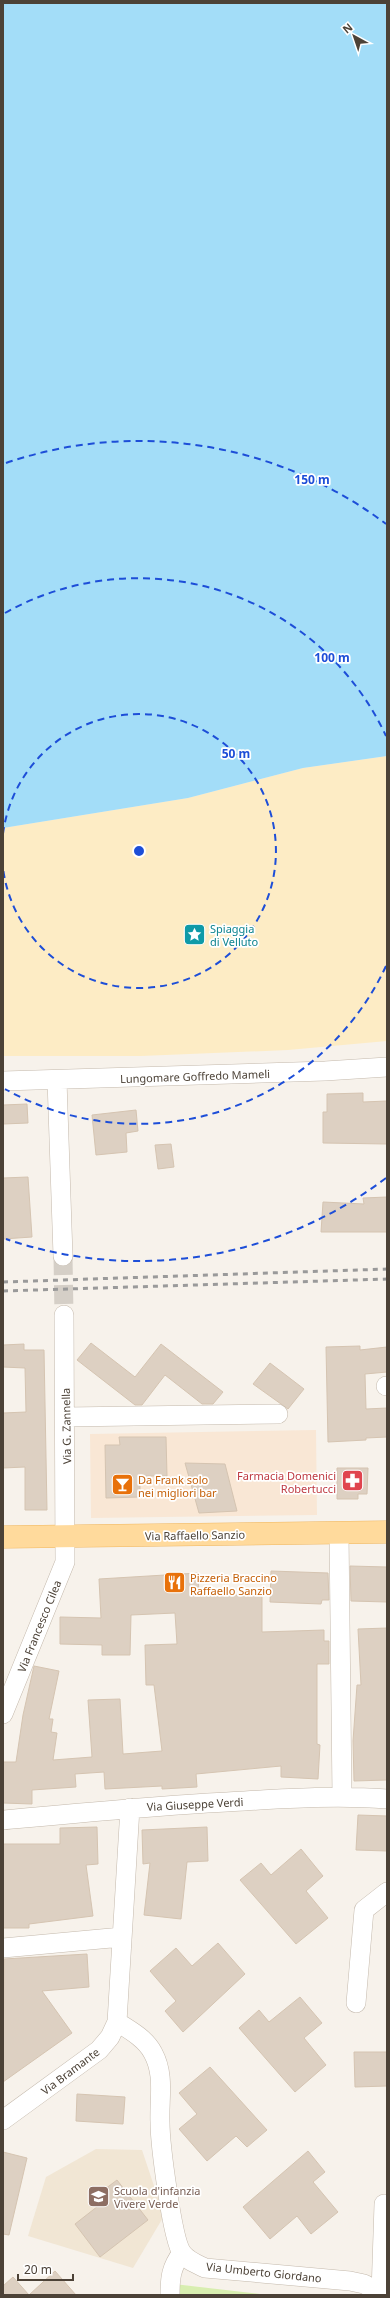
<svg xmlns="http://www.w3.org/2000/svg" width="390" height="2298" viewBox="0 0 390 2298" font-family="'Noto Sans',sans-serif">
<style>
.commercial{fill:#f9e7d5}
.education{fill:#f1e6d4}
.green{fill:#d8eeb0}
.sand{fill:#fdecc5}
.water{fill:#a3ddf8}
.building{fill:#ddd0c2;stroke:#d5c4b1}
.lines{fill:none;stroke-linecap:round;stroke-linejoin:round}
.minor-tunnel{stroke:#d5cfc7;stroke-width:19;stroke-dasharray:19 10;stroke-linecap:butt}
.minor-casing{stroke:#c4b9ac;stroke-width:20}
.major-casing{stroke:#f0b760;stroke-width:23}
.minor{stroke:#fff;stroke-width:19}
.major{stroke:#ffda9c;stroke-width:22}
.rail{stroke:#9a9a9a;stroke-width:3;stroke-dasharray:5 5;stroke-linecap:butt}
.ring{fill:none;stroke:#1d4ed8;stroke-width:2;stroke-dasharray:7 5}
.labels{text-anchor:middle;dominant-baseline:central;stroke-width:3.5;stroke-linejoin:round;paint-order:stroke}
.culture-label{font-size:11px;fill:#0d838f;stroke:#fff;text-anchor:start}
.street-label{font-size:11px;fill:#4c4237;stroke:#fff}
.health-label{font-size:11px;fill:#be3a42;stroke:#fff;text-anchor:end}
.food-label{font-size:11px;fill:#c56008;stroke:#fff;text-anchor:start}
.education-label{font-size:11px;fill:#785e54;stroke:#fff;text-anchor:start}
.centre{fill:#1d4ed8;stroke:#fff;stroke-width:2}
.ring-label{font-size:12px;text-anchor:middle;font-weight:bold;fill:#1d4ed8;stroke:#fff;stroke-width:3.5;stroke-linejoin:round;paint-order:stroke}
</style>
<rect width="100%" height="100%" fill="#f7f2eb"/>
<path class="commercial" d="M316,1430l1,85 -226,3 -1,-84z"/>
<path class="education" d="M96,2149l46,1 22,66 -31,52 -105,-32 18,-59z"/>
<path class="green" d="M174,2284l94,11h-94z"/>
<path class="sand" d="M387,756v285l-99,9 -147,6h-138v-228l185,-30 115,-30z"/>
<path class="water" d="M3,3h384v753l-84,12 -115,30 -185,30z"/>
<path class="building" d="M363,1093v9l24,-1v43l-64,-1v-31h4v-18z
M27,1104l1,19 -25,1v-19z
M136,1110l2,21 -12,2 1,19 -31,3 -4,-40z
M171,1144l3,23 -16,2 -3,-24z
M28,1177l4,60 -29,2v-61z
M387,1197v35h-66l2,-30 41,2 -1,-6z
M91,1343l44,34 26,-33 62,48 -10,12h-11l-37,-29 -23,30h-7l-58,-45z
M24,1344v6h20l3,160h-22v-43l-22,1v-55l23,-1 -1,-44 -22,-1v-22z
M360,1346v4l27,-3v25l-22,2 1,35 21,-1v29l-21,1v2l-38,2 -2,-95z
M270,1363l34,26 -16,20 -35,-25z
M119,1437h47l1,39h-27v21l-34,1 -1,-53h15z
M185,1463l40,1 12,47 -38,2z
M337,1468h31l-1,26h-9v5h-21z
M350,1566l37,1v35l-36,-1z
M271,1571l57,2 1,27h-7l-1,4 -51,-2z
M198,1573l1,21 63,2v36l62,-2v11h5v23h-12v80l3,1 -2,34 -37,-2v-11l-85,8 1,13 -35,2v-3l-57,3 -1,-17 -29,2 1,13 -44,3v14l-29,-1v-41h13l7,-47 11,-49 25,5 -10,48h4l-2,13 6,1 -4,27 39,-3 -4,-57 32,-1 3,55 39,-3 -8,-66h-8l-1,-40 32,-1 -2,-31 -44,2 -1,40h-28v-10l-42,-1v-27l41,1 -2,-39z
M387,1628v152l-33,1 -1,-40 4,-56h4l-3,-56z
M358,1815l29,1v35l-31,-1z
M97,1827l1,37 -12,1 7,51 -64,8v4h-26v-84h57v-16z
M207,1827l1,34 -21,1 -6,57 -37,-4 6,-52 -7,1 -1,-34z
M301,1849l22,27 -17,15 22,27 -32,26 -56,-64 21,-17 10,12z
M218,1943l27,31 -62,58 -18,-21 11,-10 -26,-30 26,-23 16,18z
M87,1954l2,33 -47,4 30,42 -69,49 1,-123z
M300,1997l22,26 -18,15 22,27 -31,27 -56,-64 20,-18 10,12z
M354,2052h33v34l-32,1z
M210,2067l57,63 -20,17 -11,-11 -29,25 -28,-32 18,-15 -18,-21z
M77,2094l48,3 -2,27 -47,-3z
M308,2151l17,21 -12,10 25,30 -27,22 -14,-18 -27,23 -27,-32z
M3,2152l24,6 -18,77 -6,-1z
M117,2180l31,40 -48,37 -25,-33 32,-25 -6,-7z
M55,2271l21,24h-73v-9l10,-9 16,18z"/>
<g class="lines">
<path class="minor-tunnel" d="M63,1256l1,59"/>
<defs>
<path id="minor" d="M57,1080l6,176
M3,1081l322,-10 62,-4
M386,1386h1
M66,1417l212,-3
M339,1533l3,263
M3,1714l62,-152 -1,-247
M3,1820c75,-7 149,-14 224,-18 53,-3 106,-7 160,-3
M3,1948l119,-11
M356,2003l8,-93 23,-18
M117,2022c13,8 29,17 36,31 12,22 6,45 7,69 0,21 12,117 22,131 6,8 15,11 23,15l145,13 14,3 20,11
M3,2120l96,-70 11,-13 7,-15 13,-214
M381,2293l3,-89
M170,2295c0,-17 1,-28 12,-42"/>
<path id="major" d="M3,1537l384,-5"/>
</defs>
<use href="#minor" class="minor-casing"/>
<use href="#major" class="major-casing"/>
<use href="#minor" class="minor"/>
<use href="#major" class="major"/>
<path class="rail" d="M3,1282l384,-13
M3,1291l384,-12"/>
</g>
<g class="ring">
<path d="M3 834A137 137 0 1 1 3 868"/>
<path d="M386 966A273 273 0 0 1 5 1089M5 613A273 273 0 0 1 386 736"/>
<path d="M386 1178A410 410 0 0 1 6 1239M6 463A410 410 0 0 1 386 524"/>
</g>
<defs>
<symbol id="sight-square" viewBox="-11 -11 22 22"><rect x="-9" y="-9" width="18" height="18" rx="4" fill="#0f9aa8" stroke="#fff"/><path d="M0-6L1.8-2.2L6-1.7L2.9 1.2L3.7 5.4L0 3.3L-3.7 5.4L-2.9 1.2L-6-1.7L-1.8-2.2Z" fill="#fff"/></symbol>
<symbol id="pharmacy-square" viewBox="-11 -11 22 22"><rect x="-9" y="-9" width="18" height="18" rx="4" fill="#e0444e" stroke="#fff"/><path d="M-2-6h4v4h4v4h-4v4h-4v-4h-4v-4h4Z" fill="#fff"/></symbol>
<symbol id="bar-square" viewBox="-11 -11 22 22"><rect x="-9" y="-9" width="18" height="18" rx="4" fill="#e8710a" stroke="#fff"/><path d="M-6-5H6L.8 .8V4.5H3.5V6h-7V4.5H-.8V.8Z" fill="#fff"/></symbol>
<symbol id="restaurant-square" viewBox="-11 -11 22 22"><rect x="-9" y="-9" width="18" height="18" rx="4" fill="#e8710a" stroke="#fff"/><path d="M-5-6h1v4h1v-4h1v4h1v-4h1v5L-1.5 .5V6h-2V.5L-5-1ZM5-6V6H3V1.5H1.5Q1.5-4 5-6Z" fill="#fff"/></symbol>
<symbol id="school-square" viewBox="-11 -11 22 22"><rect x="-9" y="-9" width="18" height="18" rx="4" fill="#8d6e63" stroke="#fff"/><path d="M0-5L7-2L0 1L-7-2ZM-4 1L0 2.5L4 1V4Q0 6-4 4Z" fill="#fff"/></symbol>
</defs>
<g fill-rule="evenodd">
<use href="#sight-square" x="182" y="922" width="25" height="25"/>
<use href="#pharmacy-square" x="340" y="1468" width="25" height="25"/>
<use href="#bar-square" x="110" y="1472" width="25" height="25"/>
<use href="#restaurant-square" x="162" y="1570" width="25" height="25"/>
<use href="#school-square" x="86" y="2184" width="25" height="25"/>
</g>
<g class="labels">
<g class="culture-label">
<text x="210" y="928">Spiaggia<tspan x="210" dy="13">di Velluto</tspan></text>
</g>
<g class="street-label">
<text transform="translate(195 1076) rotate(-2)">Lungomare Goffredo Mameli</text>
<text transform="translate(66 1426) rotate(-91)">Via G. Zannella</text>
<text transform="translate(195 1535) rotate(-1)">Via Raffaello Sanzio</text>
<text transform="translate(39 1626) rotate(-68)">Via Francesco Cilea</text>
<text transform="translate(195 1804) rotate(-3)">Via Giuseppe Verdi</text>
<text transform="translate(70 2071) rotate(-37)">Via Bramante</text>
<text transform="translate(264 2272) rotate(6)">Via Umberto Giordano</text>
</g>
<g class="health-label">
<text x="336" y="1475">Farmacia Domenici<tspan x="336" dy="13">Robertucci</tspan></text>
</g>
<g class="food-label">
<text x="138" y="1479">Da Frank solo<tspan x="138" dy="13">nei migliori bar</tspan></text>
<text x="190" y="1577">Pizzeria Braccino<tspan x="190" dy="13">Raffaello Sanzio</tspan></text>
</g>
<g class="education-label">
<text x="114" y="2190">Scuola d'infanzia<tspan x="114" dy="13">Vivere Verde</tspan></text>
</g>
</g>
<circle cx="139" cy="851" r="6" class="centre"/>
<g class="ring-label">
<text x="312" y="484">150 m</text>
<text x="332" y="662">100 m</text>
<text x="236" y="758">50 m</text>
</g>
<rect width="390" height="2298" fill="none" stroke="#4c4237" stroke-width="8"/>
<g transform="translate(354 36) rotate(320)" stroke="#ffffff" stroke-width="3" paint-order="stroke">
<path d="M0-3L7 15L0 10L-7 15Z" fill="#4c4237"/>
<text y="-6" font-size="11" font-weight="bold" text-anchor="middle" fill="#4c4237">N</text>
</g>
<path d="M18 2274v6h55v-6" fill="none" stroke="#4c4237" stroke-width="2"/>
<text x="24" y="2274" font-size="12" fill="#4c4237" stroke="#ffffff" stroke-width="3" paint-order="stroke">20 m</text>
</svg>
